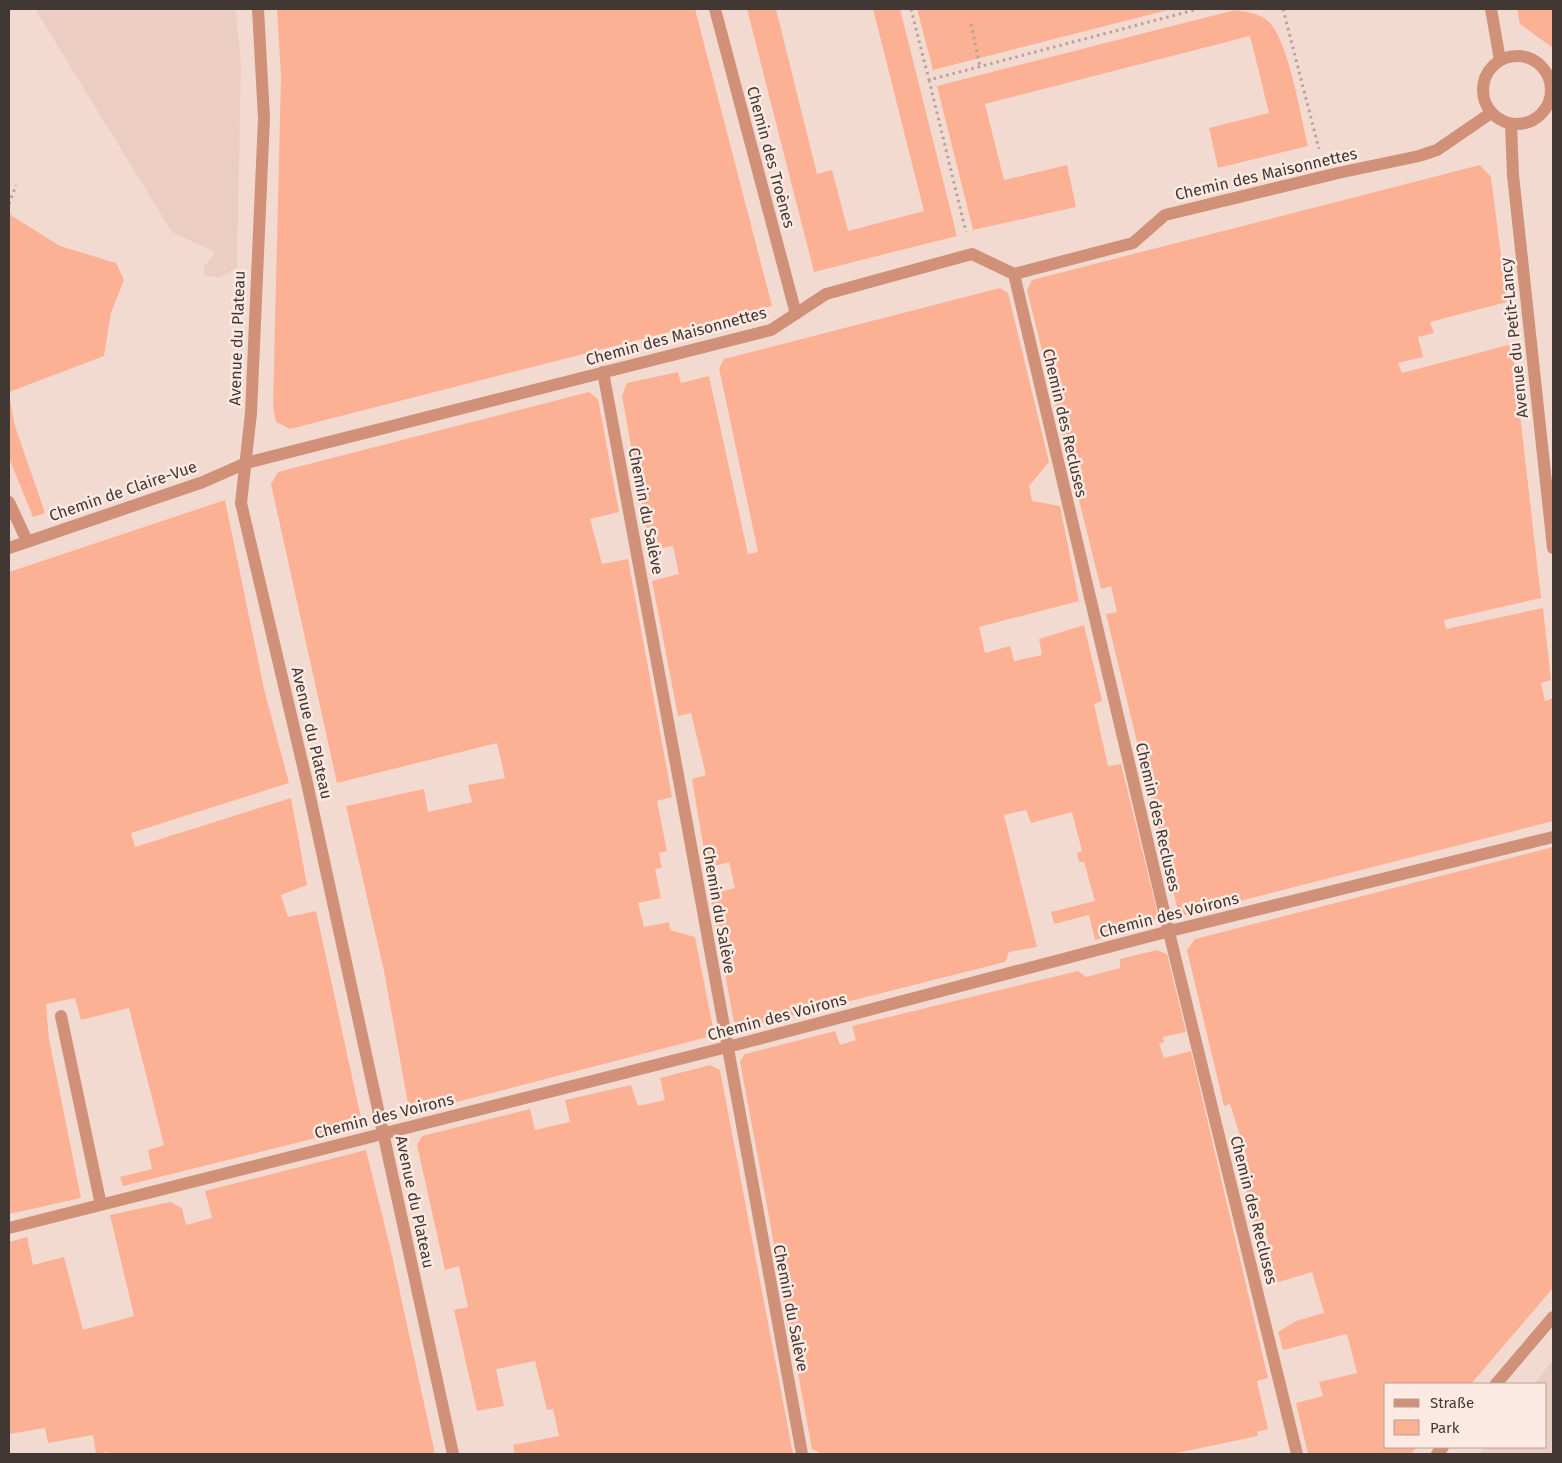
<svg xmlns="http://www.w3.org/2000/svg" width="1562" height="1463" viewBox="0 0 1562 1463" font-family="'Fira Sans',sans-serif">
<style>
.built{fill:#eccdc1}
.green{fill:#fcb194}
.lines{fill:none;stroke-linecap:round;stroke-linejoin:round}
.path{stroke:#b7a39c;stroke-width:3;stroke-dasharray:2.5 4;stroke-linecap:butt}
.minor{stroke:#d09178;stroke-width:12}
.labels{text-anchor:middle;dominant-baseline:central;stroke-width:5;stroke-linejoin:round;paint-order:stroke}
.street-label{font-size:16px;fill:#413834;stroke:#fce9e1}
</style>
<rect width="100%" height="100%" fill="#f3dad1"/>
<path class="built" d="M35,9h201l5,55 -4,204 -18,10 -15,-3v-8l11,-15 -43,-20z
M1553,1360v94h-74l6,-7h61v-63h-12z"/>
<path class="green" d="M277,9h418l77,297 -482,123 -14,-7 -3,-16 8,-330z
M747,9h29l41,165 15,-4 16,61 76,-20 -51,-202h27l57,227 -143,36z
M917,9h255l-239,61z
M1517,9h36v39l-33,-24z
M1235,10c11,2 24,3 33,11 20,17 33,97 40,125l-90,22 -9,-40 60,-15 -19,-77 -265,68 19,76 63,-15 9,42 -103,23 -36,-144z
M1480,165l11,12 16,125 -77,20 4,11 -16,4 5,20 -25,6 4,10 110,-29 29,254 -97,22 2,9 97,-21 8,72 -10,3 4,18 8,-3v123l-368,94 -7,-4 -72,-297 11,-2 -6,-26 -10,3 -74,-299 5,-10z
M9,212l3,4 48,30 56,17 8,17 -13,33 -7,43 -95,36z
M1000,288l8,5 41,169 -20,24 3,15 28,5 19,95 -100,26 6,26 25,-7 4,15 28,-6 -3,-16 45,-14 18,76 -8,3 14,62 13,-2 37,151 -7,10 -56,15 -6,-25 -35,9 -3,-12 44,-11 -11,-39h-5l-2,-9 5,-2 -10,-39 -41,11 -5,-13 -22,5 33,132 -28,5 -4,10 -262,66 -9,-6 -24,-128 25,-6 -6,-26 -22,6 -15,-89 14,-4 -15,-62 -13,3 -26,-135 27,-7 -6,-28 -23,4 -28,-154 5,-13 51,-11 3,11 28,-7 39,178 10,-2 -39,-184 5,-9z
M589,392l9,7 21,113 -29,7 12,45 26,-5 44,238 -15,4 10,50 -8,2 3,15 -7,1 6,29 -23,5 6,24 25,-5 1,8 25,7 18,90 -5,10 -294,76 -5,-4 -25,-138 -38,-165 78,-17 4,23 44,-10 -4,-17 37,-7 -8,-35 -160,40 -66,-299 7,-12z
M9,394l6,32 30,87 -12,4 -24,-59z
M225,500l39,189 25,94 -158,50 4,14 156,-49 16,87 -26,10 7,22 28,-6 45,207 -5,10 -233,58 -3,-9 32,-8 -4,-19 16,-5 -35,-137 -48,12 -6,-22 -29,6 3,35 32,159 -72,16v-642z
M1553,847v441l-82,96h-85v63h31l-6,7h-103l-12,-51 27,-7 -4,-14 38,-9 -10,-39 -64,16 -5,-18 18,-11 28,-8 -12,-41 -43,13 -5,-20 7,-12 -6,-24 -10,-4 -15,-60 6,-11 -16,-50 -6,2 -37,-156 8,-11z
M1157,950l10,4 19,78 -23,5 1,5 -5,2 5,14 27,-7 77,327 -11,3 11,48 -11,3 1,4 -86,18h-350l-10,-5 -72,-388 5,-7 90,-23 5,14 16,-5 -4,-14 226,-55 8,6 34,-9v-9z
M710,1065l10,5 73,384h-278l-2,-9 46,-9 -6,-27 -6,1 -12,-49 -39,8 8,37 -27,5 -23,-101 14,-3 -9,-41 -14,4 -28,-125 5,-9 108,-27 5,21 35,-8 -5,-22 66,-15 7,21 27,-6 -5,-22z
M366,1150l25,101 44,203h-327l-1,-2 -11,2 -3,-19 -45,8 -3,-15 -36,6v-192l18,-5 6,28 31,-8 19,73 51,-14 -24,-101 60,-13 12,6 4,17 26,-7 -7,-27z"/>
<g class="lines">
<path class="path" d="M911,9l18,71 269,-71
M1283,9l36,140
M971,24l9,43
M929,80l37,152
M9,204l7,-19"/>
<path class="minor" d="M258,9l6,109 -13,295 -10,90 66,280 146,671
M715,9l81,305
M1491,9l9,51
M1483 90a34 34 0 1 1 68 0a34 34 0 1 1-68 0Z
M1511,124l2,51 40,373
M1014,274l152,646 131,534
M603,372c69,360 132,722 199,1082
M9,502l18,39
M9,548l194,-66 43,-19 525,-133 55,-36 146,-40 42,20 119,-31 32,-28 173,-42 81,-17 18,-6 54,-37
M61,1016l40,189
M9,1228l734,-185 419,-110 391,-96
M1496,1384l57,-67
M1437,1454l6,-7"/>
</g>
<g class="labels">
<g class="street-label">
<text transform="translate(771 157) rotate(75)">Chemin des Troènes</text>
<text transform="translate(1266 174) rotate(-13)">Chemin des Maisonnettes</text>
<text transform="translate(676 336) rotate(-15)">Chemin des Maisonnettes</text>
<text transform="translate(237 338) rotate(-88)">Avenue du Plateau</text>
<text transform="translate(1514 338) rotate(-96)">Avenue du Petit-Lancy</text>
<text transform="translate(1065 423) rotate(77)">Chemin des Recluses</text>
<text transform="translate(123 491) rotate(-19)">Chemin de Claire-Vue</text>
<text transform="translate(646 511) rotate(79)">Chemin du Salève</text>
<text transform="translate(312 733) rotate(77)">Avenue du Plateau</text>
<text transform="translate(1158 817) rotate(77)">Chemin des Recluses</text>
<text transform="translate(719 910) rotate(80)">Chemin du Salève</text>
<text transform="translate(1169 915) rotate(-14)">Chemin des Voirons</text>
<text transform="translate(777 1017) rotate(-15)">Chemin des Voirons</text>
<text transform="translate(384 1116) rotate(-14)">Chemin des Voirons</text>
<text transform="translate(415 1202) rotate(78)">Avenue du Plateau</text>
<text transform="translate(1254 1210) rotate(76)">Chemin des Recluses</text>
<text transform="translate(791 1308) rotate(79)">Chemin du Salève</text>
</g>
</g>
<rect width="1562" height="1463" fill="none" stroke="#413834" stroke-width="20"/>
<rect x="1384" y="1383" width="162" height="65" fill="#fce9e1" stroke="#b1a29c"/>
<rect x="1394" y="1399" width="25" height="8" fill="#d09178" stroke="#b1a29c"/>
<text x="1430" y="1408" font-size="15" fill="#413834">Straße</text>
<rect x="1394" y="1420" width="25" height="15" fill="#fcb194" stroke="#b1a29c"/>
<text x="1430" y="1433" font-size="15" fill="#413834">Park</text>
</svg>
